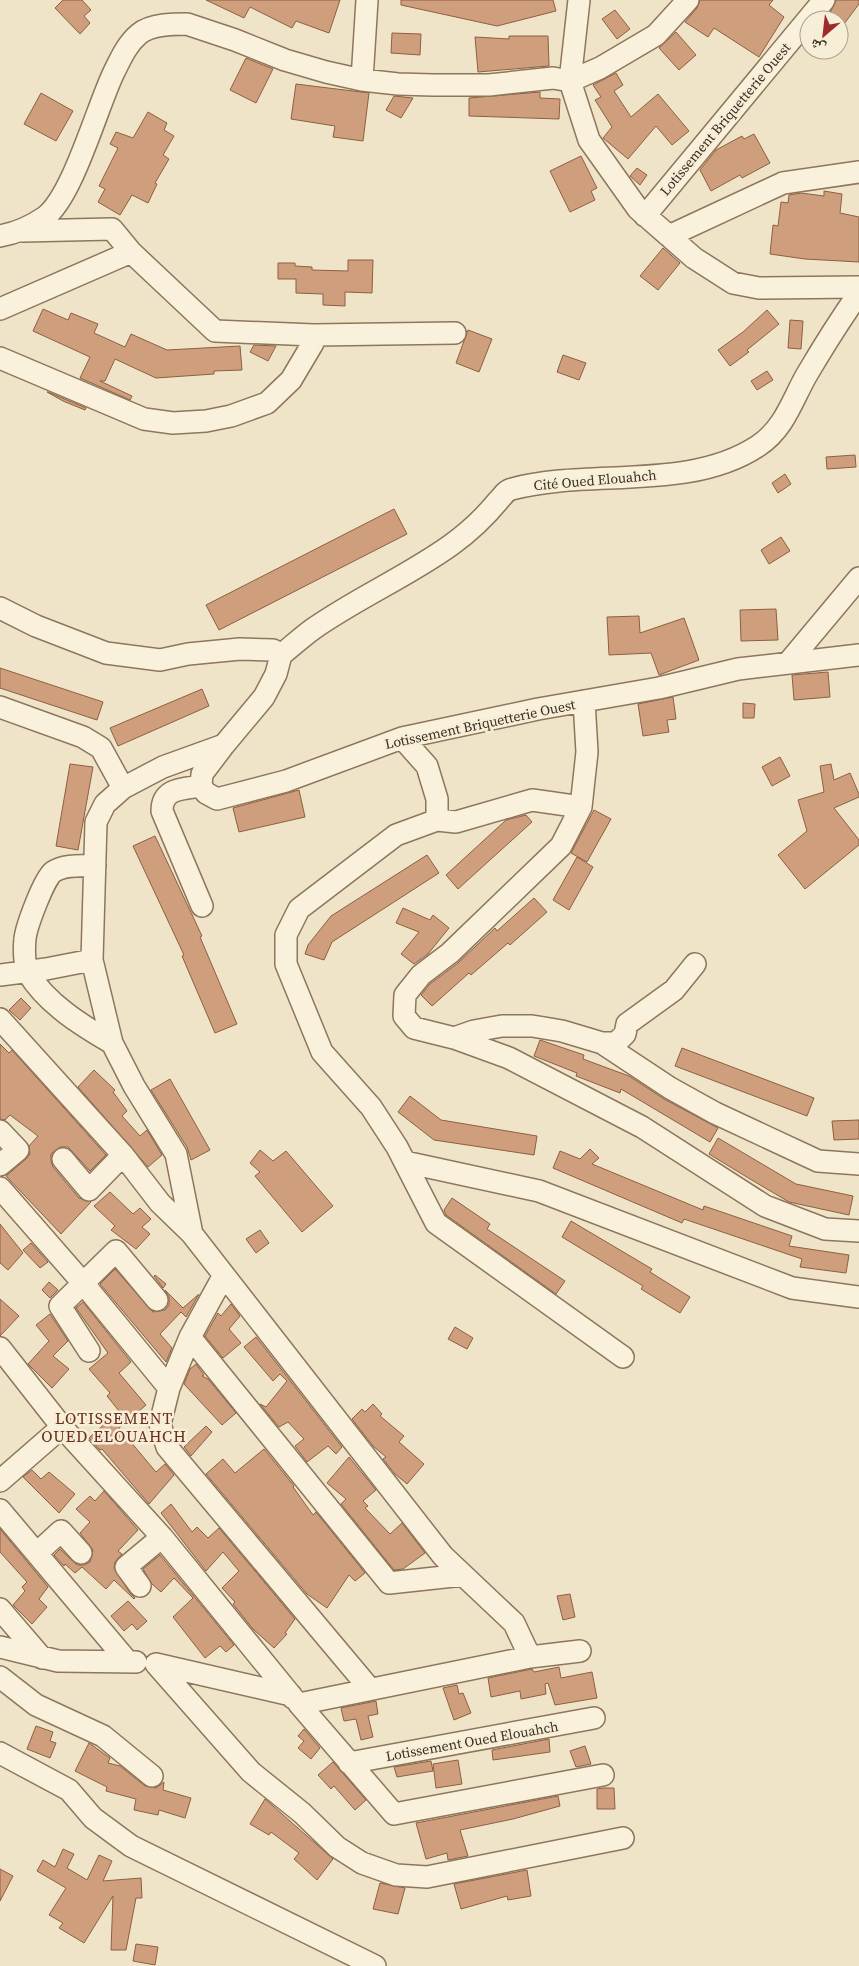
<svg xmlns="http://www.w3.org/2000/svg" width="859" height="1966" viewBox="0 0 859 1966" font-family="'Source Serif 4','Noto Naskh Arabic',serif">
<style>
.building{fill:#cf9f7d;stroke:#8d5f41}
.lines{fill:none;stroke-linecap:round;stroke-linejoin:round}
.minor-casing{stroke:#8d765c;stroke-width:24}
.minor{stroke:#faf1dc;stroke-width:21}
.labels{text-anchor:middle;dominant-baseline:central;stroke-width:5;stroke-linejoin:round;paint-order:stroke}
.street-label{font-size:14px;fill:#3d2e20;stroke:#f7eed8}
.quarter-label{font-size:16px;letter-spacing:1px;fill:#6b2e1e;stroke:#f7eed8}
</style>
<rect width="100%" height="100%" fill="#f0e4c8"/>
<path class="building" d="M63,0h19l9,10 -7,6 6,7 -10,11 -25,-26z
M206,0h134l-11,33 -33,-12 -4,7 -42,-21 -6,11z
M401,0h152l3,11 -59,15 -96,-21z
M700,0h73l-4,5 15,12 -25,40 -45,-29 -6,9 -23,-15 12,-14z
M836,0h23v4l-15,20 -14,-11z
M615,10l15,19 -13,10 -15,-20z
M676,32l20,23 -17,15 -20,-22z
M392,33l29,1 -1,21 -29,-2z
M509,36h39l1,30 -71,6 -3,-35 34,2z
M246,58l27,11 -17,34 -26,-13z
M616,73l7,12 -9,6 17,26 27,-23 31,37 -17,14 -16,-19 -28,33 -25,-21 9,-11 -17,-27 6,-3 -8,-12z
M296,84l73,9 -6,48 -30,-4 2,-11 -44,-7z
M540,92v6l20,1 -1,20 -90,-3v-18z
M41,93l32,18 -17,30 -32,-17z
M394,96l19,2 -12,20 -15,-8z
M148,112l19,11 -3,7 10,6 -11,19 6,4 -14,24 2,1 -9,19 -16,-8 -12,20 -22,-13 7,-13 -6,-3 19,-38 -8,-4 6,-12 17,6z
M754,134l16,29 -28,15 -2,-3 -29,16 -11,-21 16,-20 26,-14 2,3z
M581,156l16,32 -6,3 4,9 -25,12 -20,-41z
M637,168l10,7 -7,10 -10,-9z
M824,191l18,3 -2,19 19,4v45l-54,-3 -35,-5 3,-29 5,1 3,-24 7,1 1,-8 12,-2 23,3z
M663,248l17,15 -22,27 -18,-14z
M348,260h25l-1,33 -27,-1v14l-22,-1v-11l-27,-1v-14h-18v-16h17v3l17,1v3l36,1z
M43,309l25,11 3,-7 27,11 -4,9 31,14 6,-13 36,16 73,-4 2,24 -28,1v3l-58,4 -41,-19 -10,22h-5l32,15 -2,4 -50,-22 10,-21 -57,-26z
M767,310l12,14 -32,26 2,2 -19,14 -12,-16 25,-18z
M790,320l13,1 -2,28 -13,-1z
M468,330l24,9 -13,33 -23,-9z
M254,345l22,1 -8,15 -18,-9z
M563,355l23,8 -7,17 -22,-8z
M767,371l6,9 -16,10 -6,-9z
M47,392h1l38,16 -1,2 -22,-9z
M855,455l1,12 -29,2 -1,-12z
M785,474l6,10 -13,9 -6,-10z
M394,509l13,25 -188,96 -13,-25z
M781,537l9,14 -21,13 -8,-14z
M776,609l2,31 -37,1 -1,-31z
M639,616l1,17 44,-15 15,42 -40,15 -8,-22 -42,2 -2,-38z
M0,668l103,34 -6,18 -97,-32z
M828,672l2,25 -36,3 -2,-25z
M202,689l7,17 -91,40 -8,-18z
M673,697l3,22 -9,1 2,12 -26,4 -5,-32z
M743,703l12,1 -1,14h-11z
M780,757l10,19 -18,10 -10,-19z
M70,764l23,3 -15,83 -22,-4z
M831,764l3,16 16,-7 9,21v3l-25,11 25,32v5l-54,44 -27,-34 29,-24 -9,-31 26,-8 -4,-26z
M299,790l6,27 -66,15 -6,-24z
M594,810l17,9 -24,43 -16,-9z
M526,815l6,7 -74,67 -12,-14 60,-55z
M155,836l47,100 -2,1 37,87 -22,9 -33,-77 2,-1 -51,-109z
M427,855l12,18 -107,69 -8,18 -19,-6 3,-9 23,-29z
M577,857l16,10 -24,43 -16,-10z
M534,898l13,14 -37,33 -2,-2 -37,32 -2,-2 -37,33 -11,-11 9,-11 28,-21 37,-35 2,3z
M403,908l27,12 3,-5 16,13 -21,26 -14,10 -13,-10 18,-22 -23,-9z
M21,998l10,10 -11,12 -11,-10z
M540,1040l44,15 -1,4 46,17 35,23 54,29 -8,14 -89,-53 -1,4 -44,-17 1,-3 -43,-17z
M0,1044l9,9 3,-3 94,105 -16,16 -22,-24h-8l-9,7v7l2,6 26,31 12,4 -30,32 -55,-58 20,-17 4,-5 -1,-8 9,-10 -28,-21 -5,5 -5,-1z
M682,1048l132,50 -7,18 -132,-50z
M94,1070l21,20 -2,2 14,19 -5,5 18,20 7,-6 15,25 -14,12 -70,-80z
M170,1079l40,71 -19,10 -4,-13 -36,-57z
M410,1096l31,24 96,16 -3,19 -100,-15 -36,-28z
M859,1120v19l-25,1 -2,-19z
M718,1138l78,46 57,12 -4,19 -60,-13 -39,-23 -41,-25z
M590,1149l9,9 -7,6 111,46 1,-4 88,30 -3,10 60,9 -3,18 -46,-6 2,-8 -118,-40 -2,4 -129,-55 7,-17 20,8z
M260,1150l13,11 13,-10 47,55 -31,26 -47,-56 5,-4 -10,-9z
M110,1192l23,22 7,-6 11,11 -9,8 8,7 -14,15 -25,-19 4,-4 -21,-20z
M452,1198l38,26 -3,5 78,52 -9,13 -110,-79 -2,-5z
M571,1221l81,48 -2,3 40,25 -10,16 -39,-24 2,-3 -81,-49z
M0,1224l23,29 -15,17 -8,-7z
M260,1230l9,13 -13,10 -10,-14z
M31,1243l17,19 -8,6 -17,-18z
M115,1269l38,43 12,-2 4,-5v-8l-4,-7 18,18 16,-14 -13,23 -5,-5 -21,22 12,14 -6,14 -66,-78z
M155,1275l11,9 -3,4 -9,-12z
M49,1282l9,8 -8,8 -8,-8z
M0,1299l19,17 -19,20z
M83,1302l48,60 -12,11 27,32 -27,23 37,44 9,-8 9,11 -25,29 -47,-55 -2,1 -11,-12 30,-27 -12,-15 3,-3 -21,-24 19,-16 -32,-45z
M231,1304l9,12 -11,13 12,14 -18,15 -18,-22 13,-23 3,3z
M50,1314l18,27 -15,15 16,13 -17,19 -24,-24 21,-23 -13,-16z
M455,1327l18,11 -6,11 -19,-10z
M256,1337l86,110 -6,7 -8,-8 -21,16 -12,-16 9,-7 -16,-17 -9,5 -19,-23 6,3 21,-26 -7,-7 -7,7 -29,-34z
M196,1364l8,11 -2,1 6,3 28,34 -14,12 -38,-41 6,-15z
M373,1404l9,10 -2,2 24,20 -5,6 25,22 -17,20 -12,-10 -12,-15 3,-2 -13,-11 -21,-27 10,-10 3,3z
M206,1426l6,6 -21,24 -7,-9z
M264,1449l30,37 -1,1 20,28 3,-3 49,61 -10,8 -6,-6 -22,33 -20,-14 -101,-120 17,-15 12,14z
M349,1457l27,33 -13,11 5,5 -3,2 25,26 12,-11 23,30 -22,16 -9,1 -53,-66 5,-5 -19,-16z
M32,1470l9,9 8,-7 26,22 -16,19 -36,-36z
M104,1491l34,39 -20,21 4,3 -7,8 -1,6 16,25 5,5 -1,1 -20,-19 -8,9 -24,-22 -7,6 -10,-9 -1,2 -10,-11 6,-6 17,16h7l6,-3 3,-12 -13,-17 10,-11 -14,-13 14,-13 5,5z
M171,1504l21,28 5,-5 11,11 11,-10 76,91 -10,14 2,1 -13,14 -21,-19 -20,-25 2,-2 -13,-14 17,-17 -16,-19 -17,19 -45,-58z
M0,1529l48,58 -9,12 8,8 -15,17 -19,-19 12,-14 -3,-4 5,-5 -27,-30z
M160,1555l74,90 -8,7 -6,-6 -15,12 -32,-41 20,-19 -19,-20 -13,14 -9,-8 -9,-15z
M570,1594l5,23 -12,3 -6,-24z
M128,1601l19,20 -10,9 -5,-6 -8,7 -13,-15z
M559,1667l2,11 31,-6 5,26 -42,7 -7,-22 -3,1 1,10 -25,5 -1,-8 -29,6 -3,-19 44,-9 2,3z
M457,1685l2,9 4,-1 8,20 -17,7 -11,-32z
M376,1701l2,13 -10,2 5,21 -12,3 -5,-21 -12,2 -3,-13z
M36,1726l17,6 -3,9 6,2 -6,15 -23,-9z
M304,1729l16,19 -9,11 -13,-11 6,-7 -6,-5z
M549,1739l1,13 -57,8 -1,-10z
M89,1743l21,15 -2,5 12,3 25,20 11,2 8,-6 -1,8 28,8 -6,20 -26,-8 -1,5 -24,-5 2,-11 -30,-8 1,-4 -32,-16z
M585,1746l6,18 -15,3 -6,-16z
M458,1760l4,24 -26,4 -3,-24z
M431,1761l2,10 -36,6 -3,-10z
M333,1762l33,38 -11,10 -21,-24 -3,3 -13,-14z
M603,1788h11l1,21h-18v-20z
M558,1796l2,10 -47,13 -53,11 8,26 -20,4 -1,-7 -21,6 -10,-36z
M265,1799l68,60 -16,21 -23,-21 5,-6 -28,-21 -2,3 -19,-11z
M63,1849l11,5 -7,14 20,12 12,-25 13,6 -9,20 38,-3 1,20h-6l-10,52h-15l2,-54 -29,47 -25,-15 4,-5 -14,-8 17,-27 -29,-17 6,-11 12,7z
M0,1869l13,7 -13,25z
M527,1870l4,26 -23,4 -1,-4 -46,13 -7,-25z
M380,1883l25,5 -7,26 -25,-5z
M136,1944l22,3 -3,18 -22,-4z"/>
<g class="lines">
<defs>
<path id="minor" d="M579,0l-9,81 19,59 49,69 56,49 39,25 26,5 100,-1
M362,80l5,-80
M645,216l179,-216
M0,236c16,-3 32,-10 45,-19 28,-21 52,-110 69,-145 7,-14 13,-28 25,-38 12,-10 34,-10 48,-10l48,16 50,20 41,12 36,8 36,4 35,1h56l64,-7 17,3 30,-13 56,-33 32,-35
M669,236l114,-53 76,-11
M0,309l131,-57
M314,335l141,-2
M0,358l144,61 29,4 33,-2 25,-5 36,-13 24,-23 22,-37 1,-8 -99,-4 -84,-79 -19,-23 -89,2
M0,608l36,18 70,27 54,7 28,-6 52,-5 33,1 8,5 -5,19 -12,23 -40,48 -61,22 -40,21 -18,16 -9,18 -4,138 20,83 22,43 42,68 16,80 251,322 71,67 16,34 -231,47 95,110 209,-39
M281,655c10,-8 21,-18 32,-26 44,-31 95,-53 138,-84 18,-13 33,-27 47,-44 4,-4 8,-11 14,-12 76,-21 176,3 246,-43 26,-17 34,-45 48,-70 17,-29 34,-56 53,-83
M788,663l71,-85
M584,701l3,51 -6,55 -20,39 -111,107 -29,22 -16,20 -1,21 10,12 40,10 55,20 133,69 123,79 60,23 34,2
M0,707l83,30 18,11 22,40
M402,738l25,28 10,33v21l-41,15 -97,74 -13,26v29l36,88 49,55 26,40 39,76 187,134
M224,745l-22,29 -1,12 5,7 11,6 69,-18 116,-43 136,-29 121,-21 79,-19 121,-14
M201,786c-19,3 -39,2 -39,25l40,95
M437,820l19,2 76,-22 49,7
M95,866c-13,0 -31,-2 -42,6 -9,7 -27,55 -28,67 -1,8 -1,26 3,34 19,31 53,52 84,70
M0,975l46,-6 46,-9
M0,1019l123,136 37,48 32,31
M454,1038l20,-7 28,-5h30l30,5 40,12 68,45 45,25 103,48 41,3
M602,1043h14l9,-9 2,-10 47,-34 21,-26
M0,1131l18,19 -18,15
M63,1159l26,31 34,-35
M405,1162l134,29 253,97 67,9
M0,1188l83,95 86,105 -9,36 7,23 203,242
M190,1337l199,246 74,-8
M0,1348l62,79 100,110 131,161
M89,1351l-29,-45 56,-55 41,49
M169,1388l21,-51 34,-62
M0,1481l62,-54
M0,1510l128,152
M37,1553l24,-22 20,22
M140,1586l-14,-19 36,-30
M0,1609l42,49
M0,1647l58,14 78,1
M530,1657l50,-6
M0,1677l36,28 67,31 49,40
M291,1695l-135,-31 95,108 51,41 35,34 25,16 34,12 31,2 196,-39
M0,1753l69,37 24,28 38,28 244,120
M349,1763l245,-45"/>
</defs>
<use href="#minor" class="minor-casing"/>
<use href="#minor" class="minor"/>
</g>
<g class="labels">
<g class="street-label">
<text transform="translate(725 119) rotate(-50)">Lotissement Briquetterie Ouest</text>
<text transform="translate(595 480) rotate(-5)">Cité Oued Elouahch</text>
<text transform="translate(480 724) rotate(-12)">Lotissement Briquetterie Ouest</text>
<text transform="translate(472 1741) rotate(-10)">Lotissement Oued Elouahch</text>
</g>
<g class="quarter-label">
<text x="114" y="1418">LOTISSEMENT<tspan x="114" dy="18">OUED ELOUAHCH</tspan></text>
</g>
</g>
<g transform="translate(824 35) rotate(208)"><circle r="24" fill="#f7eed8" stroke="#ada18e"/>
<path d="M0-4L9 19L0 12L-9 19Z" fill="#9e2a2b"/>
<text y="-8" font-size="14" font-weight="bold" text-anchor="middle" fill="#3d2e20">ش</text>
</g>
</svg>
